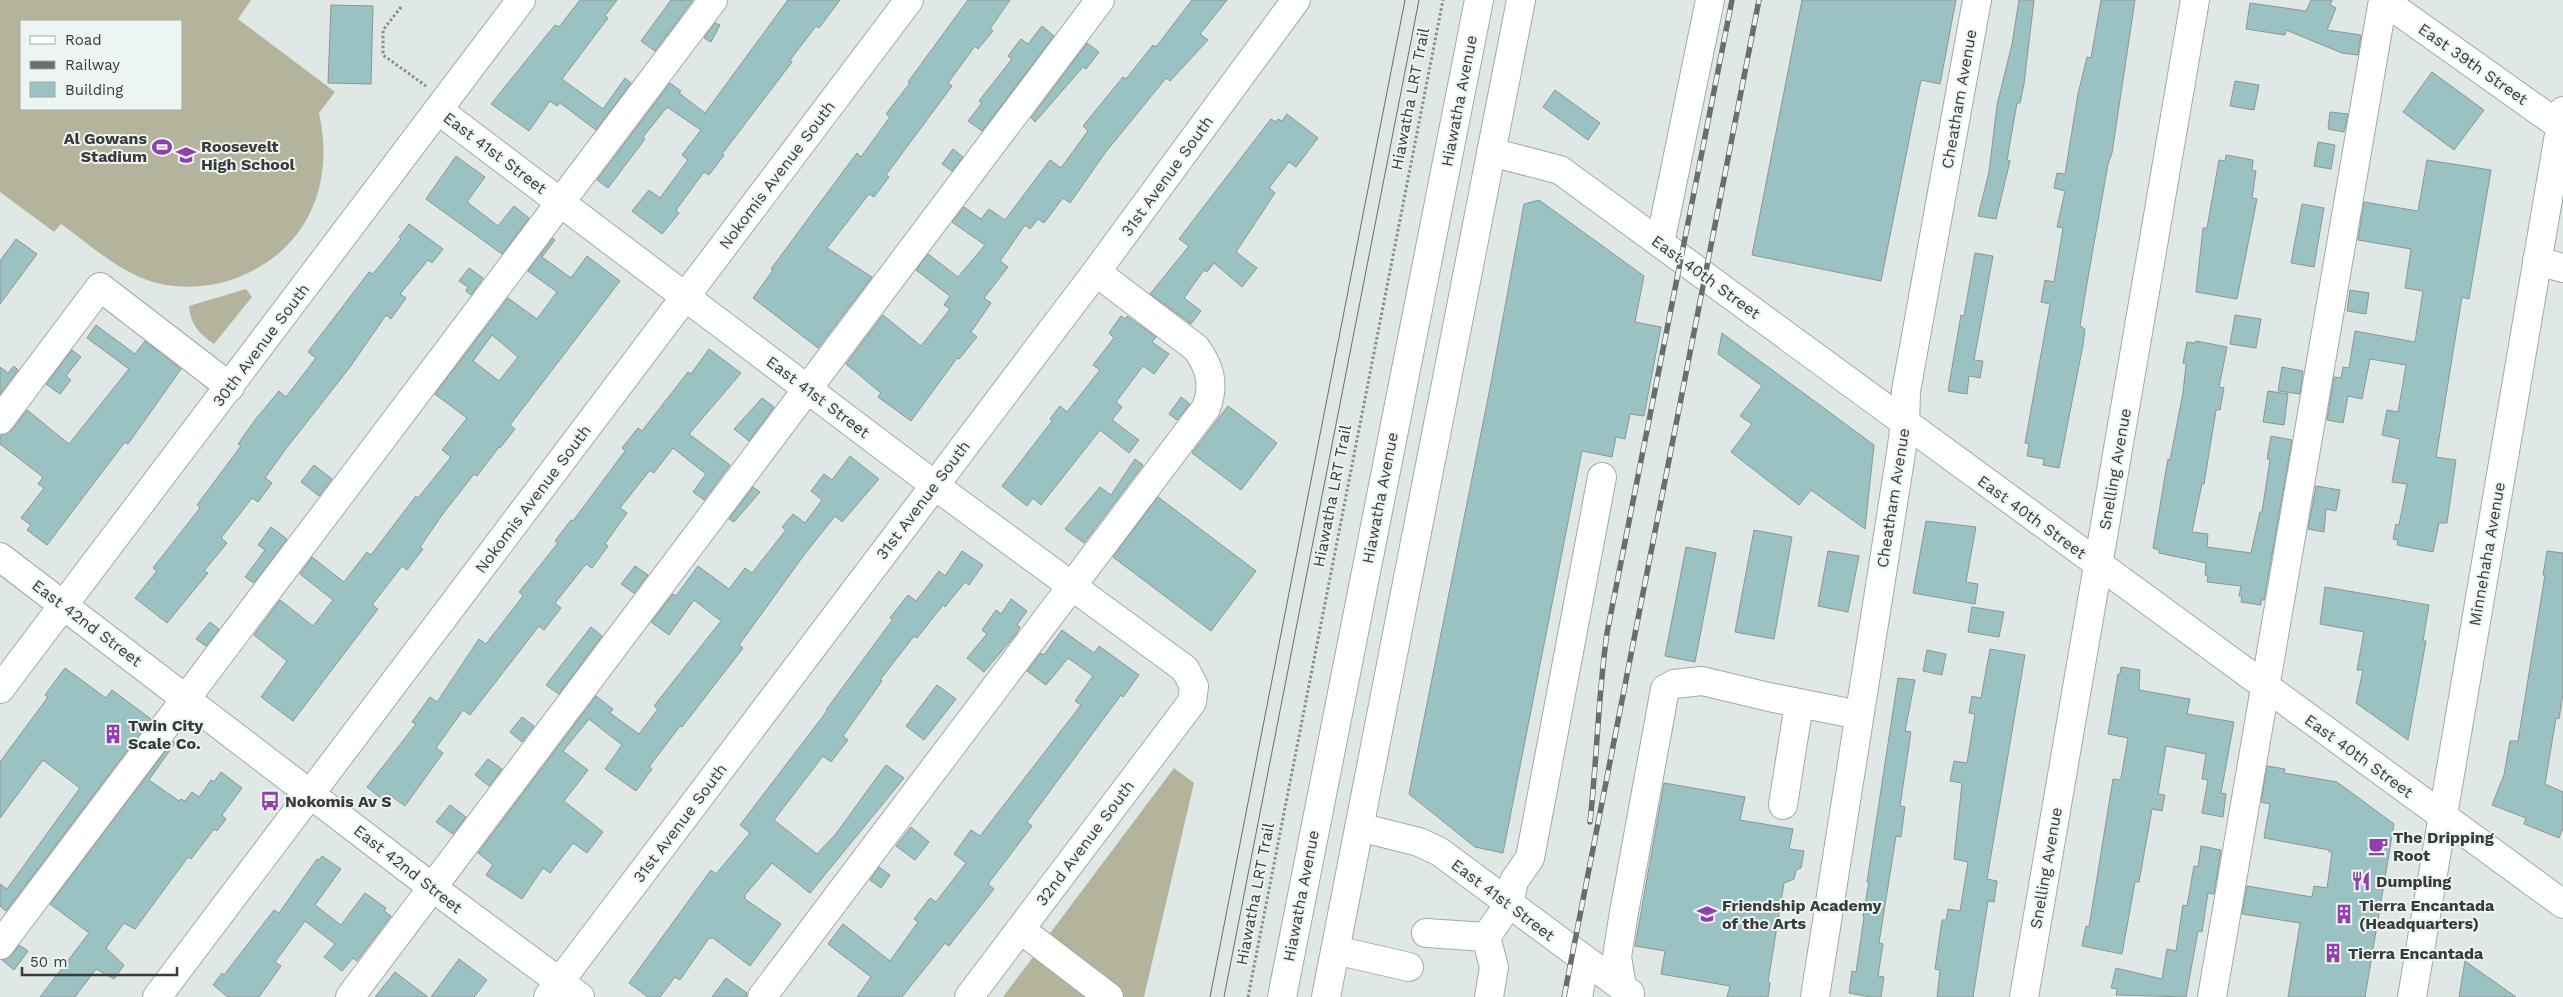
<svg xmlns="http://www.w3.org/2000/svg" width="2563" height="997" viewBox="0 0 2563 997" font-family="'Work Sans',sans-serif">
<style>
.garden{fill:#b4b49d;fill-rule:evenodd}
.building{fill:#9ac2c3;stroke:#8d9696;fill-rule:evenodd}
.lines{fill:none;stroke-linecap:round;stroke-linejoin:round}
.minor-casing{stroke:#a2aaa7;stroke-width:30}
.major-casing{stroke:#a2aaa7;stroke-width:30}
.highway-casing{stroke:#a2aaa7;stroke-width:30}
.path{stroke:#888e8b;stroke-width:3;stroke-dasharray:2.5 2.5;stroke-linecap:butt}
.minor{stroke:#fff;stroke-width:28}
.major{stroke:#fff;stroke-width:28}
.highway{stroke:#fff;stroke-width:28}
.tram{stroke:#696e6c;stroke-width:1}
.rail-casing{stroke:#696e6c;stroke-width:5.5}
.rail{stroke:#ecf5f1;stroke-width:4;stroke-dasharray:11;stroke-linecap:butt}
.labels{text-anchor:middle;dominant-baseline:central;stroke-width:4;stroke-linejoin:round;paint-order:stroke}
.street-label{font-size:16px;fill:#383b3a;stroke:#ecf5f1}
.poi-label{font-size:16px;font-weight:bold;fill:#383b3a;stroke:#ecf5f1;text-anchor:start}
</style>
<rect width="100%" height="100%" fill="#dfe8e4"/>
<path class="garden" d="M0,0h251l-13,19 97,73 -16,21c16,71 -11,136 -80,164 -25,10 -52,12 -78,7 -38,-8 -69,-38 -100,-60l-7,8 -54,-40zM181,21v88h-160v-88z
M246,289l6,8 -38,47c-14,-9 -24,-20 -25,-38z
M1174,768l20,15 -50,214h-24l-75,-57z
M1039,949l62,48h-98z"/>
<path class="building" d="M580,0h37l-12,16 3,2 -46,61 41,30 22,-31 6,5 -35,47 -36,-27 -3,3 -7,-5 -21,30 -38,-27 64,-79 4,2z
M671,0h22l-38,51 -14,-10z
M788,0h52l-21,28 -3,-2 -26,34 2,2 -70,92 2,1 -15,20 -5,-3 -28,38 3,3 -17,21 -30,-23 17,-21 11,8 28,-38 -6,-5 19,-25 -34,-23 -24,30 2,2 -37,49 -11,-8 73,-97 11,8 -2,2 26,20z
M968,0h42l-20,29 3,2 -15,18 -3,-3 -27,37 4,3 -66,89 3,2 -15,20 -5,-3 -42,54 45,29 -54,71 -65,-50 20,-28 -2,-1 71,-96 15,-20 4,4 29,-40 -4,-3 24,-31 -2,-1z
M1192,0h35l-27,34 8,6 -38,41 -4,-3 -61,75 -35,50 -7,-5 -19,25 -6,-4 -8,10 -5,-4 -25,36 8,6 -24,31 7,5 -20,29 6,5 -18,22 -2,-1 -46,63 -33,-24 3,-4 -35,-29 37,-49 38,31 29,-37 -6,-4 6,-9 -34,-26 12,-16 30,23 27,-32 -33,-23 12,-15 17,12 8,-10 16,11 45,-60 11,8 27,-37 -5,-5 40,-49 3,2 27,-34 3,2z
M1802,0h154l-16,84 -19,-4 -40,201 -129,-26z
M2019,0h15l-10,84 -4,19h-3l-10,57 3,1 -14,58 -18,-3 11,-44 8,-67 15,-61z
M2101,0h34l-23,153 -4,11 -22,125 -6,37 5,3 -2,16 -24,123 -16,-3 1,-6 -17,-3 2,-12 -4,-1 25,-139 -9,-2 4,-22 9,2 9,-54 -6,-1 8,-36 -11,-3 3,-15 8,1 13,-80 9,-37 4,1z
M2311,0h21l-2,5 6,3 -9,22 34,5 -3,20 -16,-2 -56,-23 -1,5 -39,-6 4,-26 56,8z
M331,5l42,1 -2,78 -43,-1z
M715,23l5,2 -9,17 -7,-4z
M1042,26l12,10 -72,95 -14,-10 14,-18 -3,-2 33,-42 -4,-3 13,-17 7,5z
M1087,43l12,9 -13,17 -3,-2 -48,55 -4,-4z
M2432,72l52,38 -30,40 -51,-38z
M2235,81l24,4 -5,25 -24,-4z
M1555,90l45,33 -12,17 -45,-33z
M2330,112l18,2 -4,18 -16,-3z
M1287,114l31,24 -22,29 -7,-5 -20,26 6,5 -39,59 21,16 -15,19 -28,-24 -7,9 -3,-2 -20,28 17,13 -10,13 -41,-30 39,-48 -10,-7 13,-17 79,-103 5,3 2,-3 4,2z
M2318,142l17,3 -4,24 -17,-3z
M953,149l10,8 -11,14 -10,-7z
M2226,155l27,5 -1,10 4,1 -4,27 5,1 -20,100 -41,-7 7,-64h4l12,-68 6,1z
M456,156l29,21 -18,25 31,24 16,-20 15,12 -27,36 -76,-55z
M2427,160l64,10 -22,129 -7,-2 -26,160 20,3 -9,63h-8l-6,29 -36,-7 1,-5 -5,-1 3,-15 3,1 8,-41 -15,-2 8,-43 -18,-4 5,-25 11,2 8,-47 -36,-6 -8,40 -14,-3 -5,27 -16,-3 7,-43 7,1 2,-11 6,1 6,-37 60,11 8,-51 -18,-3 6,-39 -53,-9 6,-38 54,9z
M1539,200l105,76 -9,46 26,5 -17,89 -14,-2 -5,25 -9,-2 -4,20 -30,-6 -79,402 -28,-6 -66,-53 81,-406 34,-184z
M2302,204l22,4 -10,59 -23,-4z
M409,224l34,25 -11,14 -4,-3 -28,34 6,4 -15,21 -5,-4 -36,52 -65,83 -20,28 7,5 -14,19 -6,-4 -31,40 6,5 -23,28 4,2 -41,50 -32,-25 22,-27 -4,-3 47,-60 -3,-3 44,-59 -3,-2 17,-24 24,-29 7,6 30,-39 -8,-6 61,-80 4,2 28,-35 -2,-2z
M553,238l2,2 -13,17 29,21 16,-22 33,25 -110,144 5,4 -15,19 -1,-1 -22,29 -3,-2 -32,41 -22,32 3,2 -16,21 -5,-4 -30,39 6,4 -85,112 -32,-24 26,-36 -33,-26 26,-35 33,26 20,-26 -33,-26 12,-17 32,25 23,-30 4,3 45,-59 2,2 33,-41 -9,-7 25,-32 -32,-24 73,-96 29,21 20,-27 -29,-21zM492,335l26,22 -19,24 -26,-20z
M16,239l21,15 -37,50v-43z
M1975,253l18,3 -19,104 9,1 -3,17 -11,-2 -2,18 -19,-3 13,-76 3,1z
M469,268l14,10 -12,17 -5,-4 2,-4 -9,-6z
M2350,290l19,3 -3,21 -19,-3z
M2235,315l26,4 -5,29 -26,-4z
M1121,316l4,3 2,-3 29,21 -4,5 17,12 -15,20 -11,-8 -27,36 6,5 -10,13 27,20 -10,13 -29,-23 -59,75 -8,-7 -6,8 -25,-20 50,-65 -2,-2 10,-13 7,6 33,-42 -7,-5 21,-27 -5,-5z
M96,325l39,29 10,-13 36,28 -53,75 -3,-2 -78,103 -20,-15 4,-5 -10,-7 23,-30 -6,-4 5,-7 -43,-33v-9l12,-5 15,-20 42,34 60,-75 -42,-31z
M1722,333l152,112 -9,84 -54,-39 -12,15 -68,-53 21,-28 -12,-8 22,-30 -44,-32z
M2196,341l31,6 -8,40 5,1 -4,22h-4l-12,74h-2l-10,48 16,2 -1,13 44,6 9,-41h2l8,-53h-3l4,-23 21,4 -28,160h-3v5l-20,-3 1,-6h-3l2,-10 -34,-4 1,-6 -3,-1 1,-12 -47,-10v-3l-6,-2 13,-78 2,-11 2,1 13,-67 3,-29 -3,-1 4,-21 8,1z
M709,349l32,24 -52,61 41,31 -26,35 -11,-8 13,-18 -33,-26 -19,25 -4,-3 -30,38 7,5 -22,31 3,2 -16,22 -6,-4 -31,39 6,5 -17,22 -5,-4 -69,89 -7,-5 -27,38 7,5 -38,53 -18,-13 -5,6 -15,-12 49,-63 -4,-2 18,-25 7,5 42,-63 7,5 37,-48 -4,-4 39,-49 -3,-2 16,-21 2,1 52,-70 -3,-3 16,-20 4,3 46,-59 3,2z
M72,350l9,7 -15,19 5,4 -11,14 -14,-10z
M14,366l4,4 -18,24v-27l8,6z
M2282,367l21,4 -3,23 -22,-3z
M2268,391l20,3 -4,31 -21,-3z
M1181,397l9,7 -13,16 -8,-6z
M762,398l12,9 -25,34 -15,-12z
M1228,406l49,37 -36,47 -49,-37z
M850,456l29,23 -37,43 -7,-6 -31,39 -65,90 4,3 -61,79 -2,-1 -31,41 3,2 -16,22 -31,-22 17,-24 -33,-26 -26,32 25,19 -24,31 39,31 -16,21 -14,-10 -23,30 -7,-5 -21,31 -36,-24 7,-10 -15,-12 118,-157 17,13 -3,4 29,21 19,-25 -4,-3 67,-85 -27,-21 -25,35 -18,-13 22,-28 3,2 22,-30 31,23 16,-21 7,5 34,-43 -4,-3 11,-13 12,9 17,-23 -11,-9 13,-17 8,6z
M1135,459l8,6 -59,78 -19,-14 35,-42 11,8z
M314,465l18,14 -13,17 -18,-14z
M2316,486l24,4 -4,21 -10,-2 -2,23 -16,-3z
M753,487l7,5 -26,30 -5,-3z
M1158,497l98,74 -45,60 -98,-74z
M1926,521l50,6 -10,55 12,2 -3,20 -62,-11z
M271,527l16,12 -33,44 -9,-6 20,-27 -7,-5z
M1754,530l38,7 -18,102 -39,-7z
M1686,547l30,6 -21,109 -30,-6z
M962,551l21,14 -14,20 -4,-3 -20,25 -2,-2 -26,33 -3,-2 -34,44 2,1 -39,55 5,4 -17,22 -8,-6 -49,64 43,34 18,-19 51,-70 18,13 -94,115 -38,-30 -27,32v4l36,25 -31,42 -37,-28h-4l-29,42 -5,-3 -15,20h-12l-19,-14 82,-113 5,4 34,-41 -10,-8 87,-114 -1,-1 67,-91 -3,-1 18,-23 8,6 23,-30 6,5z
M1828,551l31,5 -11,56 -30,-6z
M2547,551l16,2v141l-4,25 -3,-1 -11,66 18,8v36l-4,10 -35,-14 2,-6 -34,-13 12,-30 6,-34h8l27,-166h-2z
M635,566l13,9 -14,18 -13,-9z
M2325,587l104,18 -6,36h3l-18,99 -52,-37 7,-33h-6l7,-38 -44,-8z
M1011,599l16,12 -10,14 3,2 -4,7 -32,38 -17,-14 20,-24 -5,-4 14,-20 5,4z
M1972,607l32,5 -5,25 -31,-5z
M210,622l9,7 -13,17 -10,-7z
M591,627l11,9 -43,58 -13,-9z
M1062,630l32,23 5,-7 40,29 -16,22 -2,-2 -94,127 5,4 -44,58 6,5 -45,57 -4,-3 -43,54h-45l14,-20 -43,-33 15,-20 47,37 28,-39 -4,-3 16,-21 6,4 30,-39 -12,-9 17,-24 9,6 101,-131 -6,-4 18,-25 -25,-18 -22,27 -19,-14 14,-18 3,2z
M1990,649l35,6 -38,224 10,2 -3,21 -6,-1 -15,96h-36l3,-27 -5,-1 7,-49h4l2,-11 12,2 8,-49 -14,-3 8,-76 -12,-2 4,-20 13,2 8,-49 -6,-1 3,-17 9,2z
M1927,650l19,4 -4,21 -19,-4z
M2121,667l19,3 -1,20 51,9 -3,15 47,8 -13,71 5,1 -3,23 -21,-4 6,-33 -6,-1 4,-25 -40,-8 -8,48 7,1 -3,16 -10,-2 -13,73h-4l-13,72 -40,-8 4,-20 3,1 24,-148 7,1 1,-2 7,-40 -20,-4 10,-60h2z
M65,668l41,30 6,-8 39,29 -145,192 -6,-5v-22l7,5 73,-101 -37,-28 -43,58v-56l48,-65 -3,-2z
M1898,678l17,2 -10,51 6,1 -11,74 5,1 -4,30 -5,-1 -17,107 4,1 -5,32 6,1 -3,20h-11l-21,-4 3,-22 4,1 8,-55 -1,-1 6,-34h-2z
M937,685l19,14 -32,41 -18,-14z
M522,717l12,9 -12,16 -12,-10z
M173,741l2,2 -26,37 30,21 2,-2 4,2 7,-9 7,5 12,-17 3,2 7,-10 21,16 -20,27 4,4 -9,12 -3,-2 -23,30 -3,-2 -53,72 -11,-6 -18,25 18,17 -10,14 -18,-10 -21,28h-35l49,-64 -39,-29z
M488,759l14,10 -13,17 -14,-11z
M2267,766l18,3 -1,4 53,9 57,42 -29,173h-77l12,-74 -58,-9 5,-28 65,11 2,-11 13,2 5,-36h-3v-2l-65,-12 6,-34 -9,-2z
M1664,783l81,14 -5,23 53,9 -4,20 15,2 -3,17 -5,2 -2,9 -10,4 -16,99 2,1 -2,14h-41l3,-11 -69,-12 4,-23 -30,-5z
M450,805l16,12 -13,17 -17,-12z
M911,827l18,15 -14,18 -19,-14z
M2201,846l20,4 -7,44 -6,-1 -6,39 -4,-1 -12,66 -70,-2 1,-6 -6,-1 5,-20 46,11 5,-30 9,2 7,-46 4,1 7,-40 4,1z
M322,856l19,13 -26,36 26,20 24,-32 21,15 -2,3 7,5 -34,45 -4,-3 -11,13 -18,-14 11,-13 -30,-23 -30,41 6,4 -22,31h-31l-15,-12 9,-12 2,2 50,-65 5,3 38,-54 2,1z
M879,867l11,8 -9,13 -11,-8z
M19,945l9,6 -14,19 -12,-10 10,-5z
M459,959l28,21 -13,17h-43z
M2465,961l51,36h-57z
M395,972l33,25h-53z
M726,978l21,15v4h-35z"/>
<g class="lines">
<defs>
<path id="minor" d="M2383,0l180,128
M438,110l511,386 236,173 9,17 -2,16 -223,295
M1491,152l69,18 1003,734
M1660,243l50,-243
M2537,261l26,7
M0,420l100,-133 130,100
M0,557l433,331 147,109
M0,689l521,-689
M1783,805l16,-101
M1359,827l60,15 21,10 190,141
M1020,929l89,68
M1426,933l60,4
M1486,937l23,-33 5,-23 16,-23 72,-381
M1486,937l8,30 -5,30
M0,945l713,-945
M1335,950l74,17
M1622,987l-5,-30 6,-39 42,-229 9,-5 28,-3 67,16 90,18
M157,997l752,-997
M350,997l750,-997
M548,997l548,-725 200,-272
M762,997l444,-589c9,-23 4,-41 -10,-60l-100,-76
M1578,997l7,-37
M1815,997l86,-544 4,-30 1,-32 71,-391
M2024,997l171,-997
M2212,997l171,-997"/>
<path id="major" d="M2412,997l151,-886"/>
<path id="highway" d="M1282,997l197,-997
M1326,997l195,-997"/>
</defs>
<use href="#minor" class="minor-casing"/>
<use href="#major" class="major-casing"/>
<use href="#highway" class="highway-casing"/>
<path class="path" d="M401,7l-18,23v25l43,31
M1248,997l195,-997"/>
<use href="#minor" class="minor"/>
<use href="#major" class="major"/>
<use href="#highway" class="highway"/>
<path class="tram" d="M1210,997l195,-997
M1224,997l195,-997"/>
<defs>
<path id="rail" d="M1590,822c7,-63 8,-126 17,-189l125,-633
M1564,997l195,-997"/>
</defs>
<use href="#rail" class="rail-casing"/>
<use href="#rail" class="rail"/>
</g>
<defs>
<symbol id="stadium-bare" viewBox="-9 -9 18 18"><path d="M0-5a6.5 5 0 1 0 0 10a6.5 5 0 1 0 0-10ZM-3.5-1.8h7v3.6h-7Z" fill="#923eac" stroke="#ecf5f1" stroke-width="2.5" paint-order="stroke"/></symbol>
<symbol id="school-bare" viewBox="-9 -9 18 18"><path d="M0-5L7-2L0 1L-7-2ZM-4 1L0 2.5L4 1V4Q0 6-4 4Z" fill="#923eac" stroke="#ecf5f1" stroke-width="2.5" paint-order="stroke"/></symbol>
<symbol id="building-bare" viewBox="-9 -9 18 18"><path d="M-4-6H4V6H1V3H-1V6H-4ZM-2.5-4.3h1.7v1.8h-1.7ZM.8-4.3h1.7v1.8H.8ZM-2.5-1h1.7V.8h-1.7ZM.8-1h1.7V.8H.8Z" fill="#923eac" stroke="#ecf5f1" stroke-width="2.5" paint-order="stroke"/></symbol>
<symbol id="bus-bare" viewBox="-9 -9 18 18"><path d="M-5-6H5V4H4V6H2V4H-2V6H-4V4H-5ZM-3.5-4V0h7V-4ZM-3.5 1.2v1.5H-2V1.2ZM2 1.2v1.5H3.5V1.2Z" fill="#923eac" stroke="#ecf5f1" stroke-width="2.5" paint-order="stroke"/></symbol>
<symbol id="cafe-bare" viewBox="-9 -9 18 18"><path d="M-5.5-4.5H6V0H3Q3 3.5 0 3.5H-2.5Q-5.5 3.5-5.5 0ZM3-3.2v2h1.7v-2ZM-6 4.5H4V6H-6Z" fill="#923eac" stroke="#ecf5f1" stroke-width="2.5" paint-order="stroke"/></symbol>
<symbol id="restaurant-bare" viewBox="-9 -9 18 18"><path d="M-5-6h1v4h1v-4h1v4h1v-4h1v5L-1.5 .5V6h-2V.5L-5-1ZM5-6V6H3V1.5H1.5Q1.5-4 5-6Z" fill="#923eac" stroke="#ecf5f1" stroke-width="2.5" paint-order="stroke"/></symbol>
</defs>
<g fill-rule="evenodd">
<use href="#stadium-bare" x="148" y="133" width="28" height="28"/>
<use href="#school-bare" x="172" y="141" width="28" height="28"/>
<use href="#building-bare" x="99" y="720" width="28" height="28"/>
<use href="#bus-bare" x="256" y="787" width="28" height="28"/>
<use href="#cafe-bare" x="2364" y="832" width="28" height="28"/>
<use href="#restaurant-bare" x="2347" y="867" width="28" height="28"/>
<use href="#school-bare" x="1693" y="900" width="28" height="28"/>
<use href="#building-bare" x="2330" y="900" width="28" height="28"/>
<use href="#building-bare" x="2319" y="939" width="28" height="28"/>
</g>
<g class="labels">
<g class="street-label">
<text transform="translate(2473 64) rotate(35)">East 39th Street</text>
<text transform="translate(1410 99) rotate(-79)">Hiawatha LRT Trail</text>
<text transform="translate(1959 99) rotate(-80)">Cheatham Avenue</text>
<text transform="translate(1459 101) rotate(-79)">Hiawatha Avenue</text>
<text transform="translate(495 153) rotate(37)">East 41st Street</text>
<text transform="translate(777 175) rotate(-53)">Nokomis Avenue South</text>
<text transform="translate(1167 176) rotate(-54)">31st Avenue South</text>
<text transform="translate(1706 277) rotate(36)">East 40th Street</text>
<text transform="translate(261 345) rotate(-53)">30th Avenue South</text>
<text transform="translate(818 397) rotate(37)">East 41st Street</text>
<text transform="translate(2115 469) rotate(-80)">Snelling Avenue</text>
<text transform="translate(1332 496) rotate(-79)">Hiawatha LRT Trail</text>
<text transform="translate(1380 498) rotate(-79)">Hiawatha Avenue</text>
<text transform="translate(1893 498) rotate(-81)">Cheatham Avenue</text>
<text transform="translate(533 499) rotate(-53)">Nokomis Avenue South</text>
<text transform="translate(923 500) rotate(-53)">31st Avenue South</text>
<text transform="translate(2032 517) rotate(36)">East 40th Street</text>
<text transform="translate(2487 554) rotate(-80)">Minnehaha Avenue</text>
<text transform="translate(87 623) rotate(37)">East 42nd Street</text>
<text transform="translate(2359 756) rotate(36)">East 40th Street</text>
<text transform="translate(680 823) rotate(-53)">31st Avenue South</text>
<text transform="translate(1085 843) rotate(-53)">32nd Avenue South</text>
<text transform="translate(2046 868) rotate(-80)">Snelling Avenue</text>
<text transform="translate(408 869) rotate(38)">East 42nd Street</text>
<text transform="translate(1255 894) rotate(-79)">Hiawatha LRT Trail</text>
<text transform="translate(1301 896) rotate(-79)">Hiawatha Avenue</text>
<text transform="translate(1503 900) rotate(37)">East 41st Street</text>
</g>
<g class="poi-label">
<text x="147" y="138" text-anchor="end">Al Gowans<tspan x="147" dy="18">Stadium</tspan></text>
<text x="201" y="146">Roosevelt<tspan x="201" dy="18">High School</tspan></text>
<text x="128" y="725">Twin City<tspan x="128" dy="18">Scale Co.</tspan></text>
<text x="285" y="801">Nokomis Av S</text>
<text x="2393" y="837">The Dripping<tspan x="2393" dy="18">Root</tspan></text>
<text x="2376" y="881">Dumpling</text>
<text x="1722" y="905">Friendship Academy<tspan x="1722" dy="18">of the Arts</tspan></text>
<text x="2359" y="905">Tierra Encantada<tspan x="2359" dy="18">(Headquarters)</tspan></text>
<text x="2348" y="953">Tierra Encantada</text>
</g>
</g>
<rect x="20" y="20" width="162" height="90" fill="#ecf5f1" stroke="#a4aba8"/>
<rect x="30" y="36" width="25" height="8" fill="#ffffff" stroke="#a4aba8"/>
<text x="65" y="45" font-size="15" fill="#383b3a">Road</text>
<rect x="30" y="61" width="25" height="8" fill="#696e6c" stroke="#a4aba8"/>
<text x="65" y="70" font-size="15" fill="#383b3a">Railway</text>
<rect x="30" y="82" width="25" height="15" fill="#9ac2c3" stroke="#a4aba8"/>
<text x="65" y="95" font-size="15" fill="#383b3a">Building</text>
<path d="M22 967v8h155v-8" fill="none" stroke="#383b3a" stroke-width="2.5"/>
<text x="30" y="967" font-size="15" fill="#383b3a" stroke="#ecf5f1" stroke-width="4" paint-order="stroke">50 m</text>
</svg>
